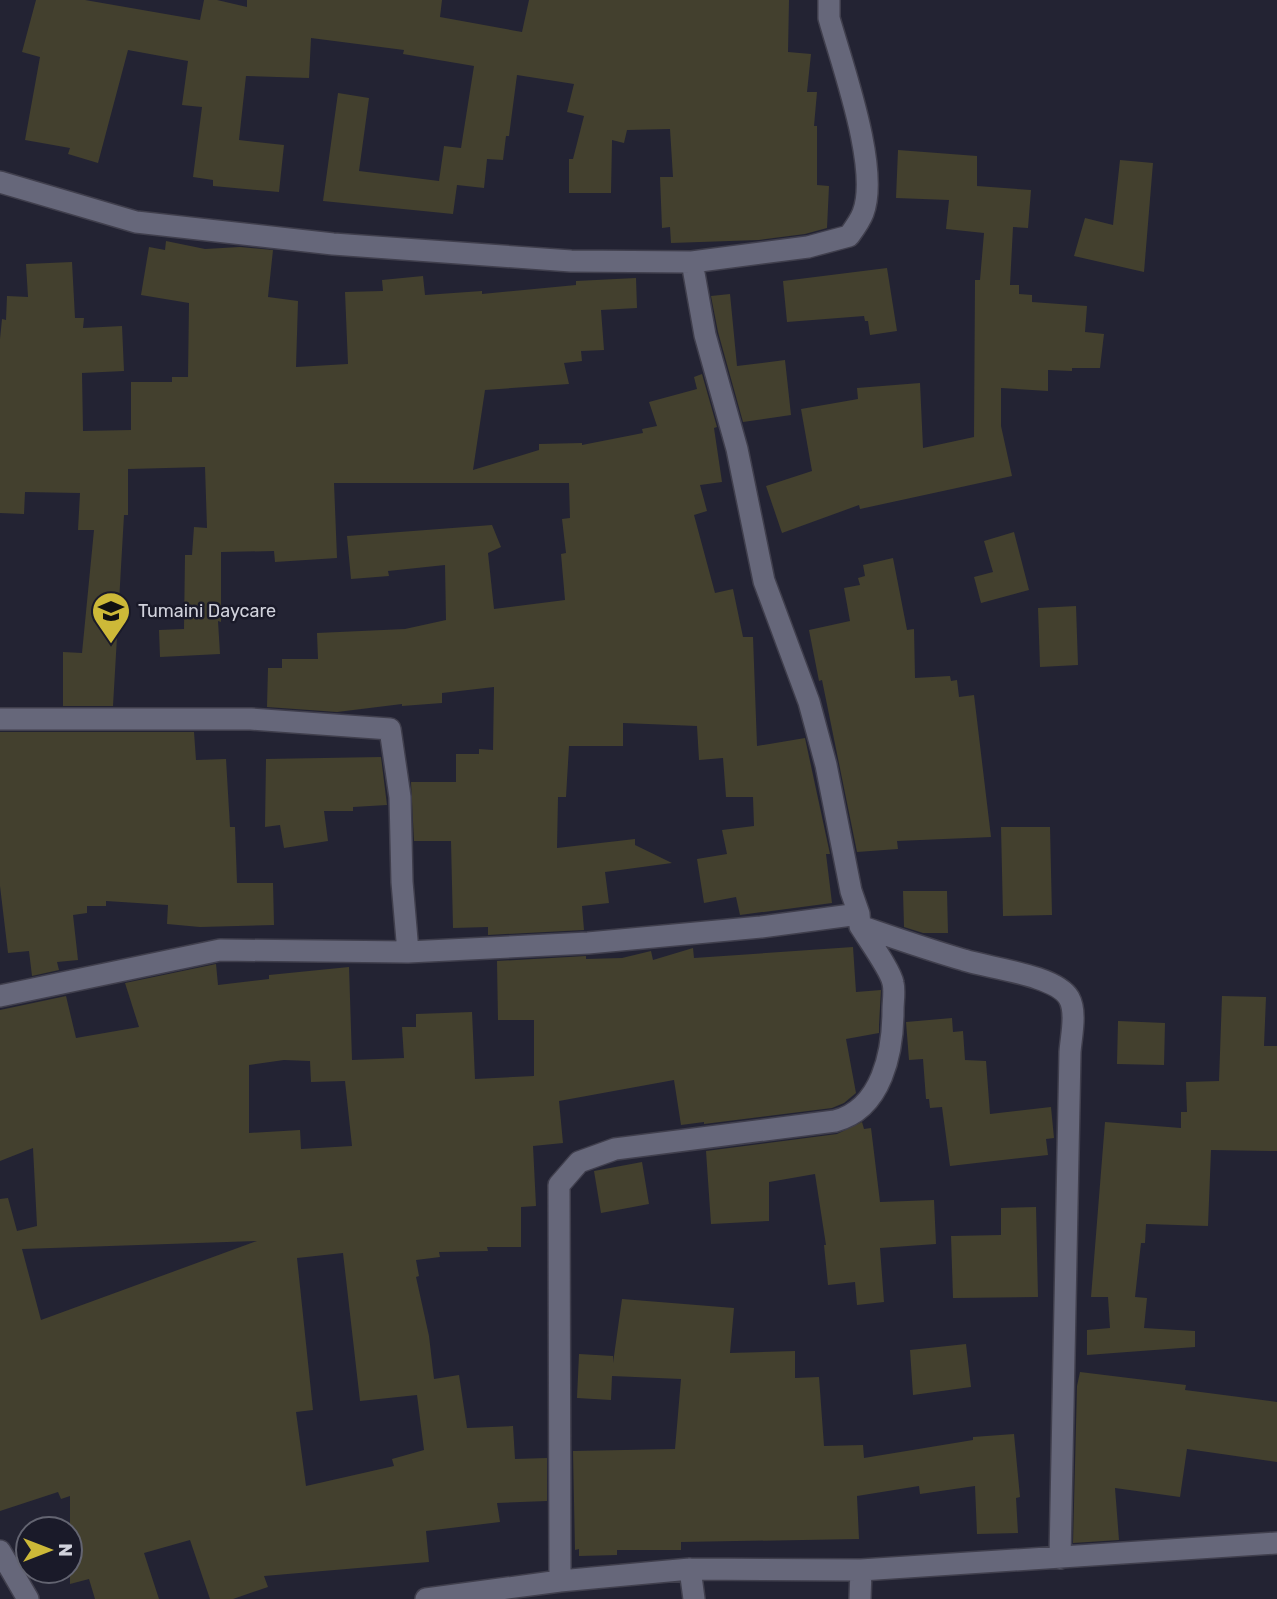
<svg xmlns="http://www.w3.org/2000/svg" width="1277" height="1599" viewBox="0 0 1277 1599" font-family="Rubik,sans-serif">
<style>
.building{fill:#43402e;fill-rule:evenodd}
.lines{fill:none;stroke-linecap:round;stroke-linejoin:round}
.minor-casing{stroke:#403f4d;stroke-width:24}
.minor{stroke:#66677a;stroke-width:21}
.labels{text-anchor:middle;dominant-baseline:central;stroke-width:5;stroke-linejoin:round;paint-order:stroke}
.poi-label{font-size:18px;fill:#d1d2dc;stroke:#1a1a29;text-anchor:start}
</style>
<rect width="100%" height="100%" fill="#232333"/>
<path class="building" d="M36,0h49l115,20 4,-20h13l30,7v-7h195l-2,17 82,15 7,-32h260l-1,52 23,2 -4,38h10l-3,34h3v59l12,1 -2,42 -22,6 -46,6 -88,3 -1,-16 -8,1 -2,-51h13l-3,-48 -43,1 -3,13 -12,-3 -1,53h-42v-34h4l11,-43 -17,-4 7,-28 -57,-9 -8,61h-3l-3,24 -16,-1 -3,29 -27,-3 -4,29 -130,-13 15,-108 31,5 -10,73 80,10 5,-35 17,2 13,-82 -71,-12 1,-4 -93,-12 -2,40 -63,-2 -7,64 45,5 -5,47 -66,-6v-6l-20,-3 9,-70 -20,-2 6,-44 -60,-11 -30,113 -30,-9 2,-6 -45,-8 15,-83 -18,-5z
M898,150l79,6v30l54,4 -3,38 -15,-1 -3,58h9v9l13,1v7l55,4 -2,26 19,2 -4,34h-28v3l-24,-1v21l-47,-3v38l11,50 -152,33 -1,-4 -77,28 -16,-47 46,-15 -11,-62 57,-10 -1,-11 63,-5 3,65 51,-11 1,-157h5l4,-47 -38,-4 3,-29 -53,-2z
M1120,160l33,3 -9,109 -70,-16 11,-38 28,7z
M166,241l39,8 35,-2 33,3 -5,47 30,4 -2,66 52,-3 -3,-72 38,-1 -1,-11 41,-4 2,19 57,-4v3l94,-9v-4l60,-3 1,30 -36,2 3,40 -23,1 1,10 -18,2 5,21 -84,6 -12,80 66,-20v-6l43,-1v2l61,-12 -1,-4 15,-3 -8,-24 48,-13 -3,-12 8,-3 15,53 -3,1 8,54 -22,3 7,26 -13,4 21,78 18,-4 10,48h10l4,109 48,-8 25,116h-4l6,49 -92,12 -4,-18 -32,6 -7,-44 30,-5 -5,-24 32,-4 -1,-29h-27l-3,-39 -24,2 -2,-34 -74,-3v23h-54l-3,51h-8l-1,51 78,-9v6l37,18 -67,9 4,31 -27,3 2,24 -96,5v-8l-35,1 -2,-87h-37l-3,-59h45v-28h23v-5l14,1 1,-63 -52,6v10l-40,3v-2l-65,8 -70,-5 1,-39h14v-9h36l-1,-26 88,-4 41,-9 -1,-55 -57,6 1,5 -38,3 -4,-43 145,-11 9,22 -13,6 6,56 71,-9 -4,-46 5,-1 -4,-34 8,-1 -1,-35h-235l3,75 -62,4 -1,-11 -53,1v70l-3,-1 2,33 -60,3 -1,-27 25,-1 1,-74h7l2,-28 13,1 -2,-61 -77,2v46h-4l-11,191h-50v-54l19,1 12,-123h-16l2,-37 -55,-1 -1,22 -24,-1v-174l2,-20 4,1 1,-24 21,1 -2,-33 46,-2 3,56h9l-1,10 39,-2 2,45 -42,2 1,58 48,-1v-48h41v-5h16l1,-74 -48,-8 8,-48 16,3z
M887,268l10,63 -27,4 -2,-14h-3l-1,-5 -77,6 -4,-41z
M730,294l7,72 48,-6 6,55 -48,7 -25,-90 -7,-36z
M1014,532l15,58 -48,13 -7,-26 19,-5 -9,-31z
M893,558l14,72 7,-1 1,49 35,-2 1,5 6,-1 2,17 15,-2 17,142 -94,4 1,8 -41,3 -35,-172 -3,1 -10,-51 41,-9 -6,-33 16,-3 -2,-7 7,-2 -2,-11z
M1076,606l2,59 -38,2 -2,-59z
M0,732h194l2,28 30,-1 4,68h5l2,56h36l1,42 -74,2 -33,-3 1,-19 -62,-4v5h-19v7l-14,2 5,45 -21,2 2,8 -27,6 -3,-25 -21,2 -8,-67z
M381,757l6,48 -34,2v4h-29l4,30 -44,7 -4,-23 -15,2 1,-68z
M1001,827h49l2,88 -49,1z
M903,891h44l1,42h-25l-19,-6z
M853,947l3,45 25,-2 -2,35v8l-33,6 10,54 -12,10 -12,5 -128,16v-2l-23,3 -7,-45 -115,21 4,42 -30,3 3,60 -15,1v40h-34l1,4 -49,1 1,5 -24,3 3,16 -3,1 13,59 5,43 25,-4 8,53 46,-2 2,33 32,-1v43l-50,2 3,19 -74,9 3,31 -165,14 4,11 -35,12h-23l-20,-59 -46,13 15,46h-64l-6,-20 -19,5v-88l-9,3 -3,-7 -58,19v-312l8,-1 9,33 20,-5 -4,-78 -33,13v-151l66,-14 10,42 63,-11 -14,-44 91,-19 2,21 51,-6v-4l80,-8 3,93 52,-2 -2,-31h14v-13l56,-2 3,67 59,-3v-56h-36l-1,-59 89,-5v3l36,-1 29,-7 2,9 40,-12 1,10zM284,1060l26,1 1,21 34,-1 7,65 -51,3 -1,-19 -51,3v-68zM257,1241l-216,79 -19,-71zM343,1253l17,148 57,-6 7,55 -32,9 2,7 -88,20 -10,-74 17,-2 -16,-152z
M1222,996l44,1 -2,49h13v105l-66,-1 -3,76 -62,-2 -1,19h-4l-6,54 12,1 -3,30 51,3v16l-108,8v-25l23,-2 -2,-31h-17l14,-175 76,6v-16h6l-1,-30 33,-1z
M952,1018l1,14 10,-1 2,29 21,1 4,53 61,-7 3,31 -8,1 2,16 -98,11 -8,-59 -12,1 -1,-9h-3l-3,-40 -14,1 -3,-38z
M1118,1021l47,2 -1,42 -47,-1z
M862,1122l2,7 7,-1 9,74 54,-2 2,44 -56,4 4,54 -27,3 -2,-23 -27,3 -4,-40h2l-11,-71 -46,8v39l-58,3 -5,-73 131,-17z
M642,1162l7,42 -48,9 -7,-42z
M1036,1207l2,90 -85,1 -2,-62 50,-1v-27z
M622,1299l112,9 -4,45 65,-2v27l24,-1 5,69 39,-1 1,13 109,-18v-3l41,-3 6,63 -4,1 2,35 -41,1 -2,-48 -55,8 -1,-8 -62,10 2,43 -178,3v8h-64v5l-38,1v-7l-4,1 -2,-99 102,-2 6,-70 -69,-3 -1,24 -34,-2 2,-44 34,2v7z
M966,1344l5,43 -58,8 -3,-45z
M1080,1372l106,13 -1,5 92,12v60l-90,-13 -7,48 -65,-9 4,52 -46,3 4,-157z"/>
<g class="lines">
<defs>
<path id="minor" d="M0,182l136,40 197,22 238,17 121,1 116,-15 41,-11c5,-7 11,-15 14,-23 17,-44 -21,-148 -34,-195v-18
M692,262l13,73 32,114 27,132 45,121 17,63 25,126 8,23
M0,719h251l139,10 10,68 2,85 6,70
M0,996l220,-46 188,2 180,-9 173,-16 98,-13 1,12c35,12 69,24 104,34 24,8 92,15 105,38 8,14 2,39 1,54l-10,506
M0,1551l28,48
M690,1569l4,30
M560,1581l-1,-396 20,-23 36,-13 220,-28c47,-12 58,-69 58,-111 0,-9 2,-19 0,-27 -2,-12 -25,-44 -33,-57
M426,1599l134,-18 130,-12 171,1 416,-27
M860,1599l1,-29"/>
</defs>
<use href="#minor" class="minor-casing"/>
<use href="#minor" class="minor"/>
</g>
<defs>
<symbol id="school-pin" viewBox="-11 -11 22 30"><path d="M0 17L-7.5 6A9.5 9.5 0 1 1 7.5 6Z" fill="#cdb938" stroke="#1a1a29"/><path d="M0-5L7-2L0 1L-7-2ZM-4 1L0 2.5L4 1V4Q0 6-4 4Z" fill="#111"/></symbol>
</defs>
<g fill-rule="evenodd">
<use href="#school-pin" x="89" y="589" width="44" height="60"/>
</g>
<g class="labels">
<g class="poi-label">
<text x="138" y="611">Tumaini Daycare</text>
</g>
</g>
<g transform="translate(49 1550) rotate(90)"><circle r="33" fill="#1a1a29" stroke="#636471" stroke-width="2"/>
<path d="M0-5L12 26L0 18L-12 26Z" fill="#cdb938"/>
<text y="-10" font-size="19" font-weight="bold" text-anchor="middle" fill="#d1d2dc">N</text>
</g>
</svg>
